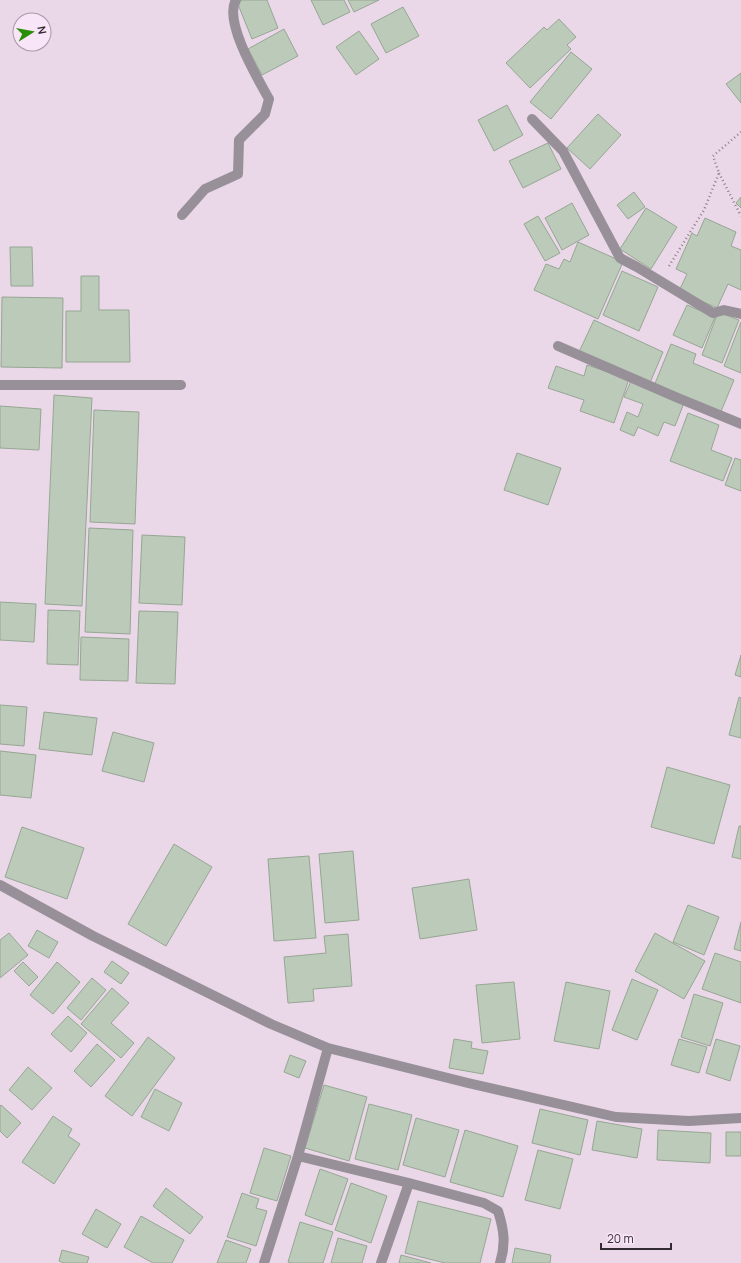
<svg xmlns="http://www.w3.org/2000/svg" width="741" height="1263" viewBox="0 0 741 1263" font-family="Manrope,sans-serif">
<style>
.building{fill:#bccbb9;stroke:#97a694}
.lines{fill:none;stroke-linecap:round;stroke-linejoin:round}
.path{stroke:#8d818d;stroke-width:2.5;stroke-dasharray:1 3;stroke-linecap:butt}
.minor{stroke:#989098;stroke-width:10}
</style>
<rect width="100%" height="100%" fill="#ead8e9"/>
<path class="building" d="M242,0h25l11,28 -26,11 -15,-37z
M311,0h33l6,12 -27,13z
M348,0h31l-25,12z
M403,7l16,29 -33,17 -15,-29z
M559,19l17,18 -9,8 4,4 -41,39 -24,-25 38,-36 3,3z
M284,29l14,27 -36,19 -14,-26z
M359,31l20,28 -23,16 -20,-28z
M571,52l21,17 -41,50 -21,-17z
M741,73v30l-15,-19z
M507,105l16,30 -29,16 -16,-31z
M598,114l23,21 -31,34 -23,-21z
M548,143l13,26 -38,19 -14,-27z
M634,192l11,15 -17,12 -11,-14z
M741,197v11l-5,-5z
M572,203l17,32 -27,15 -17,-32z
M646,208l31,19 -26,42 -31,-20z
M538,216l22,37 -15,8 -21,-37z
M705,218l31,14 -5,14 10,4v40l-13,-6 -11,24 -38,-17 8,-17 -11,-5 16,-36 5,3z
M578,242l45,20 -25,57 -64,-29 12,-26 13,5 5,-10 6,3z
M10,247h22l1,39h-22z
M622,271l36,16 -19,44 -36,-16z
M81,276h18v34h30l1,52h-64v-51h15z
M2,297l61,1 -1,70 -61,-1z
M687,305l28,12 -13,31 -29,-13z
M718,312l21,8 -17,43 -20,-8z
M594,320l69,32 -14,33 -70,-33z
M741,322v51l-17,-7z
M671,344l25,10 -3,9 41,17 -14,34 -66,-28z
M587,365l42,14 -15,44 -34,-12 4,-11 -36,-12 8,-22 28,10z
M631,381l53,22 -9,23 -11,-4 -6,14 -20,-9 -4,9 -14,-6 7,-18 11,5 5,-13 -19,-7z
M54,395l38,3 -10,208 -37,-2z
M0,406l41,3 -2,41 -39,-2z
M94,410l45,2 -4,112 -45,-2z
M688,413l31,12 -8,25 21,8 -9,23 -53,-20z
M517,453l44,15 -13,37 -44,-15z
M735,458l6,2v31l-16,-6z
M89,528l44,2 -3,104 -45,-2z
M142,535l43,2 -3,68 -43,-2z
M0,602l36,2 -2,38 -34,-2z
M48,610l32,1 -2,54 -31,-1z
M139,611l39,1 -3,72 -39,-1z
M81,637l48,2 -1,42 -48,-1z
M741,655v22l-6,-2z
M739,697l2,1v40l-12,-3z
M0,705l27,2 -3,39 -24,-2z
M44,712l53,6 -5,37 -53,-6z
M113,732l41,11 -10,39 -42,-11z
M0,751l36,4 -5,43 -31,-3z
M667,767l63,18 -16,59 -63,-17z
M739,826h2v33l-9,-2z
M22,827l62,21 -17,51 -62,-22z
M174,844l38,23 -46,79 -38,-22z
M353,851l6,69 -34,3 -6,-69z
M309,856l7,82 -42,3 -6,-82z
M469,879l8,51 -57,9 -8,-51z
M688,905l31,12 -15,38 -31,-13z
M741,922v29l-7,-2z
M37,930l21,12 -9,16 -21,-12z
M9,933l19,22 -28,23v-38z
M655,933l50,28 -21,38 -49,-28z
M348,934l4,52 -39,3 1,12 -26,2 -4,-46 42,-4 -2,-17z
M715,953l26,9v41l-39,-14z
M112,961l17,12 -8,11 -17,-12z
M23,962l15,15 -9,9 -15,-15z
M57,962l23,20 -27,32 -23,-19z
M92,978l14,12 -25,30 -14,-12z
M632,979l26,11 -21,50 -25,-10z
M514,982l6,57 -38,4 -6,-58z
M566,982l44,9 -11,58 -45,-8z
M112,988l17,15 -18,20 23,20 -13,15 -40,-34z
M694,994l29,9 -13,43 -29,-9z
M68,1016l19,17 -16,19 -20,-18z
M148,1037l27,21 -43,58 -27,-20z
M454,1039l18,3 -1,6 17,3 -5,23 -34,-6z
M679,1039l28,8 -8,26 -28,-8z
M716,1039l24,7 -10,35 -24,-8z
M97,1044l18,16 -24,27 -17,-16z
M290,1055l16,6 -7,17 -15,-6z
M28,1067l24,21 -20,22 -23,-20z
M324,1085l43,12 -18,64 -44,-13z
M155,1089l27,14 -13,28 -28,-14z
M369,1104l43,11 -14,55 -43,-11z
M1,1105l20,18 -14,15 -7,-7v-25z
M540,1109l48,11 -8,35 -48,-12z
M53,1116l19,13 -4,7 12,8 -26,40 -32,-22z
M416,1118l43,12 -14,47 -42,-12z
M597,1121l45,8 -5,29 -45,-8z
M465,1130l53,16 -15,51 -53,-15z
M658,1130l53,3 -1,30 -53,-3z
M726,1132h15v24h-15z
M264,1148l27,8 -14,45 -27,-8z
M538,1150l35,9 -13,50 -35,-9z
M320,1169l28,10 -16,46 -27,-10z
M351,1183l36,13 -16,47 -36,-13z
M166,1188l37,29 -13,17 -37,-28z
M242,1193l17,6 -3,9 11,3 -11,35 -29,-9z
M418,1201l73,18 -11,44h-35l-40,-10z
M96,1209l25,15 -14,24 -25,-14z
M141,1216l43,24 -12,23h-19l-29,-16z
M300,1222l33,10 -10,31h-31l-4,-1z
M338,1238l29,8 -5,17h-31z
M226,1240l25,9 -5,14h-29z
M515,1248l36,7 -1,8h-38z
M62,1250l27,7 -2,6h-23l-5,-2z
M401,1255l30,8h-32z"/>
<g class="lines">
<path class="path" d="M719,173l22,43
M669,266l35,-56 15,-37 -6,-17 28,-24"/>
<path class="minor" d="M532,119l31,32 57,107 17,9 76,46 11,-3 17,4
M182,215l23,-26 33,-15 1,-34 26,-26 4,-15c-11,-20 -46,-78 -33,-99
M558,346l120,52 63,26
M0,385h181
M0,885l93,51 178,88 57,24 140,35 148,34 73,4 52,-3
M298,1156l111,27 75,20 14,8c6,19 8,33 2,52
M264,1263l34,-107 30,-108
M381,1263l28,-80"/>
</g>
<g transform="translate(32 32) rotate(79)"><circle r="19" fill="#f8e5f7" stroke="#a99ba8"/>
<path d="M0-3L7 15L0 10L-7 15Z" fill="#2a8d06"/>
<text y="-6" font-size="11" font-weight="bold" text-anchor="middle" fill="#322b32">N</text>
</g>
<path d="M601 1243v6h70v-6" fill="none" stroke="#322b32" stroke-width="2"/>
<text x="607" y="1243" font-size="12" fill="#322b32" stroke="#f8e5f7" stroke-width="3" paint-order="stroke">20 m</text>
</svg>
